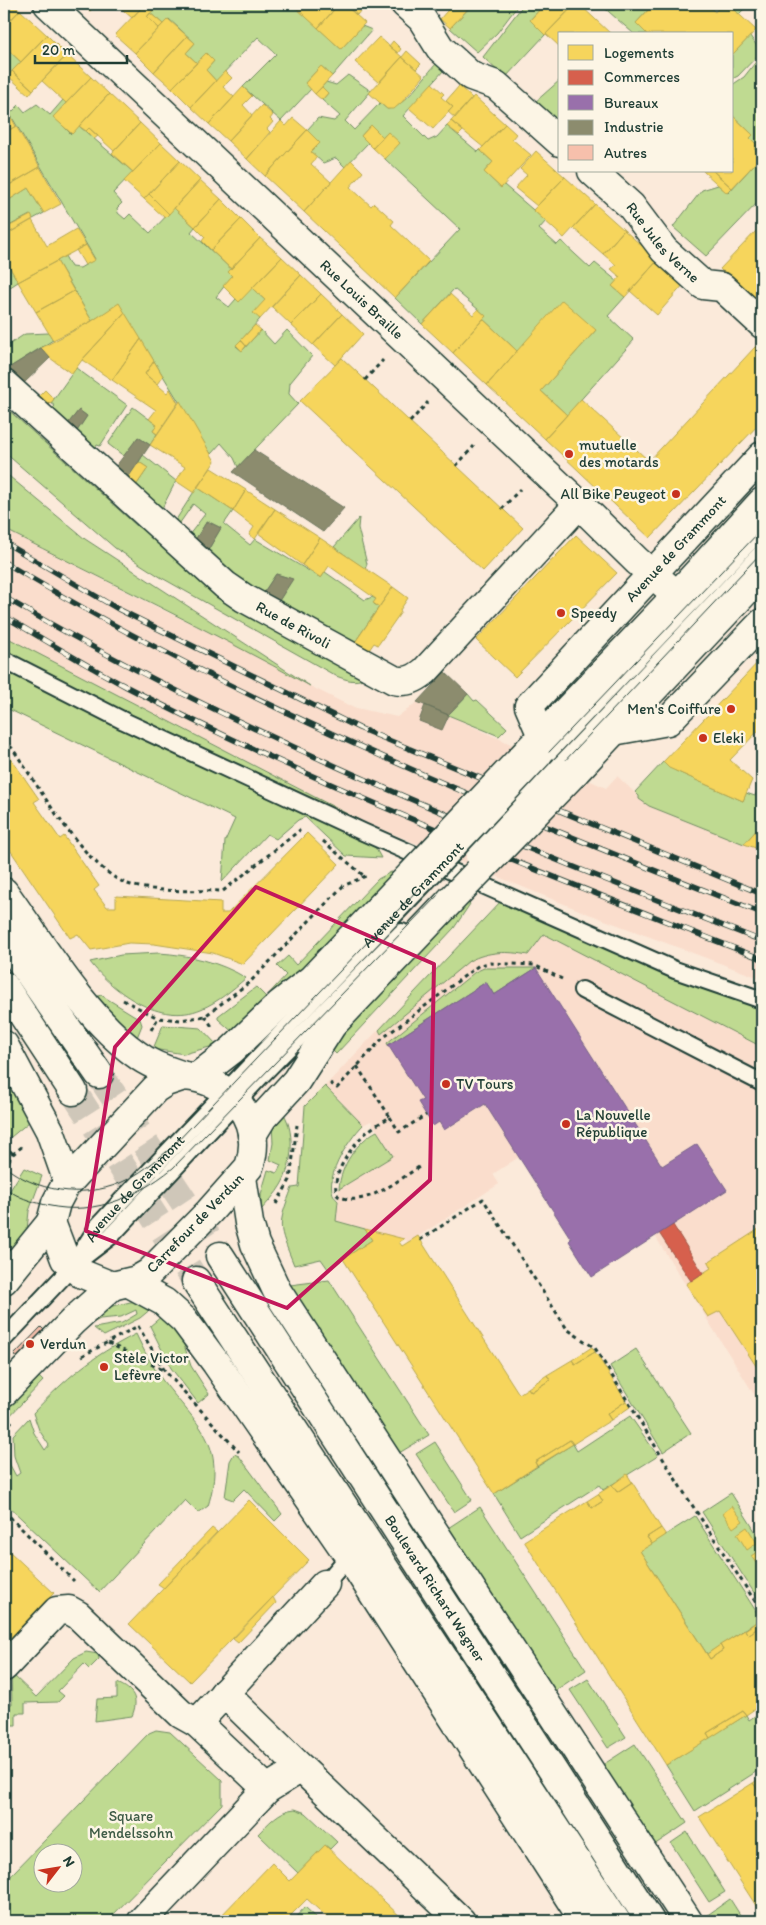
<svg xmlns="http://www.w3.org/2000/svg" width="766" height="1925" viewBox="0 0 766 1925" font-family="Itim,sans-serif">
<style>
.built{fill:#faddcc}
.green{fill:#bfda91;stroke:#6f8c62;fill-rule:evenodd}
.homes{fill:#f6d55c;stroke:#b6a750}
.shops{fill:#d6604d;stroke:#9f5646}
.offices{fill:#9970ab;stroke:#746187}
.industry{fill:#8c8c6e;stroke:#6b745d}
.building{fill:#f7c0ac;stroke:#1f3d34}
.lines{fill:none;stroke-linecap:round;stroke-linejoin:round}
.primary-tunnel{stroke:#cfc7b9;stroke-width:28;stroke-dasharray:28 14;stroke-linecap:butt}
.lane-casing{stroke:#1f3d34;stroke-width:20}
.street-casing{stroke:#1f3d34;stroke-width:31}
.primary-casing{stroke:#1f3d34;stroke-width:31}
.path{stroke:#1f3d34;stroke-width:3;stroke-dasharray:4 4;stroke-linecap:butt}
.lane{stroke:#fcf5e5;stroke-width:16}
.street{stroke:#fcf5e5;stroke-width:28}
.primary{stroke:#fcf5e5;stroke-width:28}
.tram{stroke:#1f3d34;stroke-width:1}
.rail-casing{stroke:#1f3d34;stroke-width:5.5}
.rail{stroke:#fcf5e5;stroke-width:4;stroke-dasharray:11;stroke-linecap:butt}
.lane-bridge-casing{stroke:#1f3d34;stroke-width:20;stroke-linecap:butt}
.primary-bridge-casing{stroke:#1f3d34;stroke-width:31;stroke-linecap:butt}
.lane-bridge{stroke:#fcf5e5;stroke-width:16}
.primary-bridge{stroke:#fcf5e5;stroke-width:28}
.marked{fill:none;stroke:#c2185b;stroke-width:4;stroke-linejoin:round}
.poi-dot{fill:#c8321e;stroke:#fcf5e5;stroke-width:2}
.labels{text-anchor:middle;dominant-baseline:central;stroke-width:5;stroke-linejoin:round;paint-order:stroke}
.street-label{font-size:15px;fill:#1f3d34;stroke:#fcf5e5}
.poi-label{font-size:15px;fill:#1f3d34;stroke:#fcf5e5;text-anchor:start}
.park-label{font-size:15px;fill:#3f5c47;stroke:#fcf5e5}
</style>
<rect width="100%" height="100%" fill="#fbeada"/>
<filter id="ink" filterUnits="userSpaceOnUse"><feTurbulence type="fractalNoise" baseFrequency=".02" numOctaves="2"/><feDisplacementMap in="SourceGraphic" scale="10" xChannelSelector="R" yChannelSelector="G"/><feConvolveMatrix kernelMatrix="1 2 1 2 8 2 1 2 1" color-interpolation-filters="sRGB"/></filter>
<g filter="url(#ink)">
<path class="built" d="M4,529l163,83 69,32 74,42 42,21 45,10 20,-15 28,-30 23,22 -20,21 158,73 11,-12 32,30 113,44v129l-176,-66 -224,-92 -358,-185z
M484,919l60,15 218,113v360l-107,-171 -63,41 -23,-36 2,-2 -52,-82 -26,17 6,10 -91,59 -2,-3 -70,-19 3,-32 54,-33 -22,-35 -8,4 -38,-39z"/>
<path class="green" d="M154,4h145l-3,3 45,42 21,-23 10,4 -40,46 -11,-10 -16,17 6,6 -30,32 -38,-34 33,-33 -18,-17 -42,44 -10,-11 8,-9 -8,-8 -9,10 -11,-10 9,-10 -26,-24 -6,5 -13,-11 6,-7z
M473,4h46l-22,29 -20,19 -27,-24z
M524,4h21l-15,16 15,15 -40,43 -22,-21z
M600,4h54l-18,19 11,11h-13z
M728,4h21l-10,10z
M750,36l11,16 -23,24 -6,3v-24z
M4,46l17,16 -17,18z
M762,54v144l-56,58 -33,-29 29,-37 16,-5 10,8 34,-37 -8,-7 3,-4 -7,-7 3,-3 -21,-20v-30l12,-8z
M437,63l7,7 -41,46 25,25 9,-4 10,-11 31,26 2,-2 13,12 -9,10 17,16 3,-3 42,36 -7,8 18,16 4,-4 29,27 5,-5 22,18 -5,5 13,11 -17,19 26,24 -67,75 -26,-24 55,-61 -79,21 -34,-32 3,-3 -32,-27 -32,35 -27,-26 65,-69 -75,-70 3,-27 -5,5 -12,-12 -10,11 7,7 -23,24 -9,-9 -13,5 -12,-11 9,-9 -13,-13 11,-12 16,3 6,-5 -18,-16 6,-7 -6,-6 4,-5 10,3 12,-10 23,16 -26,30 9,9 26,-27 7,6c17,0 38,-34 50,-46z
M560,80v46l-26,-23z
M63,100l3,3 -12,14 17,17 8,-8 54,46 -20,21 9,10 -5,5 1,5 7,6 5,-5 20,19 24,-25 21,19 -4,5 40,37 -3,3 4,4 -16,21 13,10 7,-8 16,-11 13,12 -5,19 -24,27 6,5 19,-21 13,14 13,-14 25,26 -22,27 -1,11 9,10 -60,63 -4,-9 -13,-15 -10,11 -92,-150 -27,17 -35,-60 8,-5 6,11 9,1 15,-9 -85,-145 9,-9 6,7 12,-8 13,11z
M28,188l16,25 -11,6 -3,-4 -23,12 2,6 -5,3v-33z
M4,257l14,25 -14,9z
M49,333l4,7 -46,29 -3,-3v-18l21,-14z
M76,368l51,37 -27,41 -3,-1 -4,6 -18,-17 12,-18 -8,-6 -13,16 -16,-15 5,-5 -4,-3z
M4,406l134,121 22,12 205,139c-10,5 -18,2 -29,-2l-174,-98 -47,-30 -111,-96z
M133,407l24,18 -4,6 4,3 -7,11 -12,-8 -13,20 -17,-13z
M143,455l33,26 -17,33 -26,-24 15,-22 -9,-6z
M4,472l81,67 225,147c-100,-56 -204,-105 -306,-157z
M197,487l36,24 -9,13 26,21 5,-6 66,39 4,-6 40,28 7,-3 4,2 -2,5 5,3 -28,41 -76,-41 17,-28 -16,-5 -16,24 -56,-41 17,-29 -14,-7 -15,24 -6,-6 19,-25 -12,-10 -18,26 -3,-4z
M359,518l-1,10 9,36 -2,5 -31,-22z
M4,636l357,185 20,37 -35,-2 -41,-39 -7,3 -22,19 -9,-5 -45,48 3,-41 10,-22 -231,-112z
M468,694l6,7 3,-1 30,28 -8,8 -51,-21z
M663,762l13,9 67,30 3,-8 9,3 4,-9 3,3v34l-18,20 -95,-38 -10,-7v-3l-4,-4z
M391,872l11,3 -166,160 -18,-16v-3l38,-29 10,10 20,-22 -9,-9 11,-10 8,9 82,-86z
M462,897l8,7 -16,24 -118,126 -5,-5 8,-17z
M502,900l165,76 95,33v38l-218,-113 -16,21c-21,-4 -39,-4 -59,6l-88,73 -2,-4z
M159,953c31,2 61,9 87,25 -14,12 -28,24 -45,31 -40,17 -87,-16 -111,-47l31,-7z
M484,968h52l-42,27 -8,-13 -98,63 -1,-2 88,-71z
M101,995l39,24 2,6 -6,15 -41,-43z
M163,1025l38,3 16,17 -33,9 -31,-5z
M4,1076l25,46 -18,15h-7z
M325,1086l38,39c-14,14 -45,59 -25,76l-2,20 29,8 7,11 -44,29 -7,-10 -27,6c-16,-40 -17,-38 -2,-77l7,-1 6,-81z
M281,1110c15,18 12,55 0,75 -5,9 -13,17 -20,25v-16l7,-24 9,3 4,-8 -11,-5 3,-17 -1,-18z
M377,1131l16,25 -54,33c1,-22 18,-48 38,-58z
M24,1168l18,8 -13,35 -2,19 -10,22 -13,-12v-40z
M329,1280l100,155 -30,18 -109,-168z
M135,1301l17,7 -12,10 -36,18 -10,-8 28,-5 15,-9 -1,-4 -15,7 -21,2 -9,5 -6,-5 23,-12z
M162,1316l19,20 10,30 18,28 -11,9 -27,-35 -21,-42z
M136,1334c8,17 16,32 27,47 35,45 64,62 45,125l-10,7 -13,-13 -86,92 -95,-90v-57l3,-4 3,24 6,11 4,-3 -6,-17 -1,-21 16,-17 5,15 11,17 4,-5 -10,-15 -6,-17c34,-36 58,-56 103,-79z
M636,1349l55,84 -28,19 -53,-86z
M55,1359l-16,18 4,4 -39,41v-19z
M630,1416l28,40 -55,34 -4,-5 -79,51 -26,-42 79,-50 4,7z
M435,1442l37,58 -18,12 -38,-58z
M234,1454l5,2 43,58 -7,7 -31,-32 -11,11 -8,-3 5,-36z
M731,1493l31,49v63l-60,-93z
M480,1507l106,163 -33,22 -105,-164z
M695,1516l66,103 -54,35 -67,-103z
M86,1652l12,2 1,5 -10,10 -5,-5 -26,27 6,5 -6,6 -33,1v10h-9v12h-10v10h-2v-31h8l-1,-31 25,24 38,-39z
M588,1679l38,58 -18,11 -38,-58z
M117,1683c17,7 22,16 15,33l-37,5 2,-22 20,-1z
M762,1711v57l-67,43 -29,-46 80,-50 3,5z
M156,1730l14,2 52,48v24l-115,117h-103v-35l10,-14 135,-139zM72,1852v30h-30v-30z
M635,1744l52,79 -33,22 -53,-79z
M295,1809l11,4 31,29 -7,7 -5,-4 -27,28 -40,-39c10,-10 21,-24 37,-25z
M687,1832l38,60 -16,10 -38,-59z
M730,1899l14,22h-41l-1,-2z
M305,1907l15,14h1h-29z"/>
<path class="homes" d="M4,4h9l7,6 -16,17z
M82,4h15l-7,7z
M116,4h29l-13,14z
M145,4h9l3,2 -10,11 12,11 -24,25 -20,-18z
M299,4h40l-21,24 -23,-21z
M339,4h7l-1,1 20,18 -24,26 -23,-21z
M346,4h7l8,6 -4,5 -12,-10z
M453,4h7l7,6 -17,18 -10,-9z
M545,4h30l-30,31 -15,-15z
M575,4h4l32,30h-51v13l-14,-13z
M654,4h52l9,8 7,-8h6l28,26 -24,25v-21h-85l-11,-11z
M20,10l27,25 -26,27 -17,-16v-19z
M150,13l13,11 -4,4 -12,-11z
M168,19l19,17 -33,36 -19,-19z
M47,35l20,20 -34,35 -21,-19z
M187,36l8,7 -9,10 11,10 -25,25 -18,-16z
M379,37l23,20 -23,26 -24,-21z
M393,41l8,8 -3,4 -9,-7z
M407,51l14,13 -5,5 -14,-12z
M206,53l8,8 -8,9 10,11 -25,26 -19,-19z
M67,55l24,22 -25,26 -24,-22z
M402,57l22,19 -22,26 -8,7h-7l-18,-16z
M321,66l11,10 -17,18 -10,-11z
M12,71l21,19 -4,5 -21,-19z
M225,71l7,7 -9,9 11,10 -25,27 -18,-17z
M91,77l18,17 -37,40 -19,-17z
M432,83l12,11 -3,3 12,10 -20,22 -24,-21z
M459,86l13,12 -17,20 -7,-6 5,-5 -7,-6z
M243,87l9,9 -9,9 9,10 -24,26 -19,-17z
M322,87l6,6 -6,7 -7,-6z
M109,94l31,29 -26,28 -25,-23 -3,3 -7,-5z
M474,96l31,28 -22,23 -32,-26z
M4,104l12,22 -12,7z
M262,105l11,10 -3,4 3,3 -6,7 3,3 -23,27 -19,-18z
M732,115l21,20 -3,3 7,7 -3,4 8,7 -30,32 -19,-17h19z
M293,118l14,12 -42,46 -18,-17 34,-38 5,5z
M451,121l12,10 -4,4 -12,-9z
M140,123l21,20 -28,29 -21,-19z
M505,124l11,10 -4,5 19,16 -30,33 -17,-16 9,-10 -13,-12z
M371,125l12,12 -10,11 -12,-12z
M16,126l24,41 -36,21v-55z
M89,128l9,8 -4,3 -8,-8z
M307,130l13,13 -9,9 6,5 -6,7 20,18 -27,30 -39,-36z
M388,132l12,11 -15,16 -12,-11z
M161,143l19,18 -36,38 -20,-18z
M536,151l29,26 -28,29 -22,-18 12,-13 -7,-6z
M351,160l12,12 -13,15 21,19 3,-3 20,18 -3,4 38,36 -34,37 -91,-86z
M180,161l20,19 -31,34 -20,-20z
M40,167l21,37 -17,9 -16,-25 -24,15v-15z
M703,171h10l19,17 -5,5z
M565,177l30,27 -31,34 -31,-28z
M200,180l21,19 -26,28 -21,-19z
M149,194l20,20 -4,4 -21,-19z
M221,199l20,20 -30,31 -9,-9 3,-4 -10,-10z
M595,204l29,26 -21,24 -30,-26z
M31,215l2,4 -24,14 -3,-5z
M241,219l19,19 -29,31 -20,-19z
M32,220l15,26 29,-17 10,16 -68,37 -14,-25v-21z
M624,230l34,30 -33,37 -13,-11 8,-9 -9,-8 5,-4 -13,-11z
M757,230l5,4v73l-42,-38z
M260,238l22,19 -43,45 -16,-16 9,-10 -4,-4z
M86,245l9,15 -10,5 -9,-15z
M282,257l19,18 -41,44 -7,-6 12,-13 -13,-12z
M658,260l26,24 -27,31 -27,-24z
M57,261l17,30 -38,21 -18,-30z
M301,275l20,19 -30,31 -19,-18z
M74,291l18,30 -39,19 -17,-28z
M321,294l21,20 -29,31 -22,-20z
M450,294l23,21 5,-6 8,7 -33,37 -31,-29z
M562,300l34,30 -55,61 26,24 -22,24 -58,-54z
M119,303l6,10 -43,47 -10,14 -22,-16 -9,-10 51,-27z
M125,313l16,26 -29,41 -30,-20z
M342,314l21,20 -28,31 -22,-20z
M483,319l34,32 -30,34 -34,-32z
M255,325l6,5 -15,16 -5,-6z
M141,339l13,22 -9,13 22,19 3,-4 8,14 -21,31 -4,-3 4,-6 -8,-6 7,-9 -44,-30z
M241,340l5,6 -4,5 -6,-6z
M762,341v12l-7,-6z
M755,347l7,6v68l-112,117 -105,-99 36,-40 68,62z
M342,358l181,170 -40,43 -183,-170z
M154,361l9,15 -6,8 -12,-10z
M45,390l9,9 -7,9 -10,-10z
M180,401l35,60 -21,32 -18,-12 9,-14 -35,-22z
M139,462l9,6 -15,22 -8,-8z
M211,468l35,22 -13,21 -36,-24z
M246,490l29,19 -20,30 -6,-4 5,-8 -21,-16z
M275,509l45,29 -18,27 -44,-32z
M576,535l41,38 -102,104 -39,-37z
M320,538l73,49 -14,20 -6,-4 3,-4 -47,-33 -8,12 -19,-13z
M393,587l15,11 -8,12 1,2 -23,33 -4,-2 -10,14 -13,-9z
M762,658v69l-32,33 22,20 -9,21 -74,-33 -6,-6z
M5,750l34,49 -5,3 26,37 4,-3 35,50 -5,4 13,17h9v-11l105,6v11h7l79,-80 32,31 -96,100 -30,-11 -59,-9 -25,-1 -38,7 -13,-16 -8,4 -66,-97z
M762,824v26l-18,-6z
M762,1227v148l-42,-64 -12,6 -22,-33 25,-16 -3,-6z
M365,1229l39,10 -5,3 3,4 16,-10 101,158 9,-6 3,4 19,-12 -3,-5 25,-15 3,4 20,-12 31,49 -19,13 4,6 -38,24 -3,-4 -35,22 2,4 -43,28 -151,-235 29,-19z
M592,1347l3,5 -20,12 -3,-4z
M547,1375l3,5 -19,12 -3,-4z
M626,1401l4,6 -19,13 -4,-6z
M570,1440l3,4 -36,22 -2,-4z
M627,1474l5,8 -15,10 -5,-7z
M632,1482l29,46 -14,9 5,7 -12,7 70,108 13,-9 -3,-5 25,-15 3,5 14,-10v79l-16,11 -3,-4 -36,22 3,5 -44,27 -142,-224 63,-40 5,7 11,-7 -5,-7 14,-9 5,7z
M598,1494l5,7 -11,7 -5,-7z
M249,1500l60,60 -119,122 -61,-58z
M732,1506l11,15 -10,7 -10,-15z
M747,1527l10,16 -10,7 -10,-16z
M212,1528l5,4 -53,56 -6,-4z
M661,1528l5,7 -14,9 -5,-7z
M760,1550l2,4 -1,16 -10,-14z
M9,1551l45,42 -50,52v-88z
M273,1597l3,6 -38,40 -5,-4z
M762,1618v7l-14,10 -3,-5z
M720,1645l3,5 -13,9 -3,-5z
M743,1711l3,4 -36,23 -3,-5z
M762,1777v10l-4,3 -5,-7z
M753,1783l5,7 4,-3v128l-63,-98z
M325,1845l80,76h-74l-24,-22 -22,22h-69l56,-58 18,18z"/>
<path class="shops" d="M673,1225l30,48 -12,8 -32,-48z"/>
<path class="offices" d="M536,968l126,198 35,-22 30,46 -135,87 -23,-36 2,-2 -86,-135 -41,26 -5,-8 -6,4 -15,-24 5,-2 -35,-55 98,-63 8,13z"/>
<path class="industry" d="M41,348l9,10 -27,26 -16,-15z
M79,410l8,6 -12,18 -9,-8z
M138,437l12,8 -25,37 -12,-12z
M254,450l90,58 -21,24 -90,-60z
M207,521l14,7 -17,29 -12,-12z
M276,574l17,5 -18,28 -15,-9z
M445,672l23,22 -20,21 -31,-13z
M425,705l24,10 -7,15 -23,-9z"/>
<path class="building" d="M41,1327l6,6 -27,27 -6,-5z"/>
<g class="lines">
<path class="primary-tunnel" d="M99,1074l121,182
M73,1091l123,190"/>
<defs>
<g id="lane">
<path d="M4,660l120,61 239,111 312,138 87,30"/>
<path d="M543,758l219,-229"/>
<path d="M560,765l202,-213"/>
<path d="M582,990l180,93"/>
<path d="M81,1259l30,-23 149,-159 142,-145"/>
<path id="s1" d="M4,1339l68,-72 26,-41 24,-26 302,-316"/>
<path d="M325,1584l24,-28"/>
</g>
<g id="street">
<path id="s2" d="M48,4l531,500 58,57 40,34"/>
<path d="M405,4l17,15 18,29 31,28 25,9 64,57"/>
<path id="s3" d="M592,171l39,35 33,44 39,35 19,2 40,37"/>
<path id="s4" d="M4,384l221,201 19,13 150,82c13,3 21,-1 31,-9l154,-167"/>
<path d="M613,731l55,-10 94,-98"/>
<path id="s5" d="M542,736l-13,-30 233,-250"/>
<path d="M4,1667l53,-56 12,-1 9,5 103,99 16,9 70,66"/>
<path d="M224,1693l77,75"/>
<path d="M197,1723l128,-139"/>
<path d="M142,1921l125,-132 34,-21 160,153"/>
</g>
<g id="primary">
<path d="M528,751l149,-156 85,-93"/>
<path d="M575,772l187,-198"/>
<path d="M4,892c37,51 81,126 132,162 14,11 31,16 48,22"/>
<path d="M4,937l95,137"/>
<path d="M4,986l69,105"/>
<path d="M4,1045l46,86 18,51"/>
<path d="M184,1076c46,3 81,45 65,91l-40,45 -60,61 -12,7 -25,6 -32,-13 -15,-14 -14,-37 5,-19 9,-17 90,-97 11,-7z"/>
<path d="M197,1077l35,-27 47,-45 33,-26 98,-103"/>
<path d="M252,1135l11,-18 33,-36 36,-56 119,-125"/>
<path d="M242,1177l7,46 6,21 22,47 411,630"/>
<path id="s6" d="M220,1256l430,665"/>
<path d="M4,1280l47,-58"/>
<path d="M196,1281l420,640"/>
<path d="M129,1283l35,19 20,18 32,43 133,193 235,365"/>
<path d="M4,1392l69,-71 39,-35"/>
</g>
</defs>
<use href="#lane" class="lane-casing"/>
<use href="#street" class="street-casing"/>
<use href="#primary" class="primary-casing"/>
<path class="path" d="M365,380l18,-20
M410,422l18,-20
M456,466l18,-20
M502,509l18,-20
M4,740l8,8c26,37 75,125 119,137 29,8 63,5 92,6l77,-61
M323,841l41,35
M123,1000l35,18
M205,1016l8,12
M151,1030l7,-12 23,2 24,-4 46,-35 92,-95 25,-11
M357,1066l33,51c-8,5 -16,9 -23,15 -14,11 -39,47 -29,64 26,13 60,-16 81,-29
M330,1083l7,5 46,-50 96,-73 11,-2 44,2 28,14
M390,1117l9,15 27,-17
M4,1145l9,9
M4,1168l9,-14 10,-8
M276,1204l14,-24 7,-55
M420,1240l63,-41 84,130 28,19 86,140 81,124
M138,1326l27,45 74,81
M108,1343l55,27
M82,1356l56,-30
M4,1430l8,-9
M4,1511l70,70"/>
<use href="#lane" class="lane"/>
<use href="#street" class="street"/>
<use href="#primary" class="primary"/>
<g class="tram">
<path id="s7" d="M4,1166c31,25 78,33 116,17 19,-8 35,-22 51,-35l591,-619"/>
<path d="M4,1187c10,8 22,13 34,16 51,15 95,-3 135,-35l267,-275 322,-341"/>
</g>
<defs>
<path id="rail" d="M4,542l114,67 241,119 403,166
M4,562c238,144 499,249 758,351
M4,597c240,141 499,243 758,344
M4,616c41,24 81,49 123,71 204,106 422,188 635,272"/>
</defs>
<use href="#rail" class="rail-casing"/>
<use href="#rail" class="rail"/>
<defs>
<path id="lane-bridge" d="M474,857l86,-92
M424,884l119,-126"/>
<path id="primary-bridge" d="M410,876l118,-125
M451,900l124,-128"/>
</defs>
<use href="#lane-bridge" class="lane-bridge-casing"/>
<use href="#primary-bridge" class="primary-bridge-casing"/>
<use href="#lane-bridge" class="lane-bridge"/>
<use href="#primary-bridge" class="primary-bridge"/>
</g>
</g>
<path class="marked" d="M256,887l178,77 -4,216 -143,128 -201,-77 29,-184z"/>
<g class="poi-dot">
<circle cx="569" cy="454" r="5"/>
<circle cx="676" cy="494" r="5"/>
<circle cx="561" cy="613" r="5"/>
<circle cx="731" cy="709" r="5"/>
<circle cx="703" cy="738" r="5"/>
<circle cx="446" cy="1084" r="5"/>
<circle cx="566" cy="1124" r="5"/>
<circle cx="30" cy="1344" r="5"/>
<circle cx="104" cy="1367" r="5"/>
</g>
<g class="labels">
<g class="street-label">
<text stroke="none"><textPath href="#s3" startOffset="101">Rue Jules Verne</textPath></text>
<text stroke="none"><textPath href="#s2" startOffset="431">Rue Louis Braille</textPath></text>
<text stroke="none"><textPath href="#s5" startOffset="248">Avenue de Grammont</textPath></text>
<text stroke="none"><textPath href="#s4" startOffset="378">Rue de Rivoli</textPath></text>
<text stroke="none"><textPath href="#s7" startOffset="535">Avenue de Grammont</textPath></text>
<text stroke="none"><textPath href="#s1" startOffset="200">Avenue de Grammont</textPath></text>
<text transform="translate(195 1223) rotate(-46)">Carrefour de Verdun</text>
<text stroke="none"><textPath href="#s6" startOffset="396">Boulevard Richard Wagner</textPath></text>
</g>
<g class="poi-label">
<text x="579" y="445">mutuelle<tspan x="579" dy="17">des motards</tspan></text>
<text x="666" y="494" text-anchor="end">All Bike Peugeot</text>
<text x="571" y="613">Speedy</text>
<text x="721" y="709" text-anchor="end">Men's Coiffure</text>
<text x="713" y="738">Eleki</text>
<text x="456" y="1084">TV Tours</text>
<text x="576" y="1115">La Nouvelle<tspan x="576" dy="17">République</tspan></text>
<text x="40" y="1344">Verdun</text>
<text x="114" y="1358">Stèle Victor<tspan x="114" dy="17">Lefèvre</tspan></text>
</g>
<g class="park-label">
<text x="131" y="1816">Square<tspan x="131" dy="17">Mendelssohn</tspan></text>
</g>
</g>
<rect width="766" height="1925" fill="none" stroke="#fcf5e5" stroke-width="20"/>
<rect x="10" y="10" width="746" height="1905" fill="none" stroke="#1f3d34" stroke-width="2" filter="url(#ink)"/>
<rect x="558" y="32" width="175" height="140" fill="#fcf5e5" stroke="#a4ab9e"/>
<rect x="568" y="45" width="25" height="15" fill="#f6d55c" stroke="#a4ab9e"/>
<text x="604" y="58" font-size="15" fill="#1f3d34">Logements</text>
<rect x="568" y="70" width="25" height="15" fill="#d6604d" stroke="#a4ab9e"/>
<text x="604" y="82" font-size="15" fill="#1f3d34">Commerces</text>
<rect x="568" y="95" width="25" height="15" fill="#9970ab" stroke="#a4ab9e"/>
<text x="604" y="108" font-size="15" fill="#1f3d34">Bureaux</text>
<rect x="568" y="120" width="25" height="15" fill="#8c8c6e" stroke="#a4ab9e"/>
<text x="604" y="132" font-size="15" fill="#1f3d34">Industrie</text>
<rect x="568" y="145" width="25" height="15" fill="#f7c0ac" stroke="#a4ab9e"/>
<text x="604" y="158" font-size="15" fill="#1f3d34">Autres</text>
<g transform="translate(58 1868) rotate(59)"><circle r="24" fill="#fcf5e5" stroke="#a4ab9e"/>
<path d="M0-4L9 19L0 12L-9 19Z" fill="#c8321e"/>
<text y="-8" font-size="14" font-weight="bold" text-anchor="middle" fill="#1f3d34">N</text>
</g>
<path d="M35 55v8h92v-8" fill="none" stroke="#1f3d34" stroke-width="2.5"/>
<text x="42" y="55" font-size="15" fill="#1f3d34" stroke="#fcf5e5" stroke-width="4" paint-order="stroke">20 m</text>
</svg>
